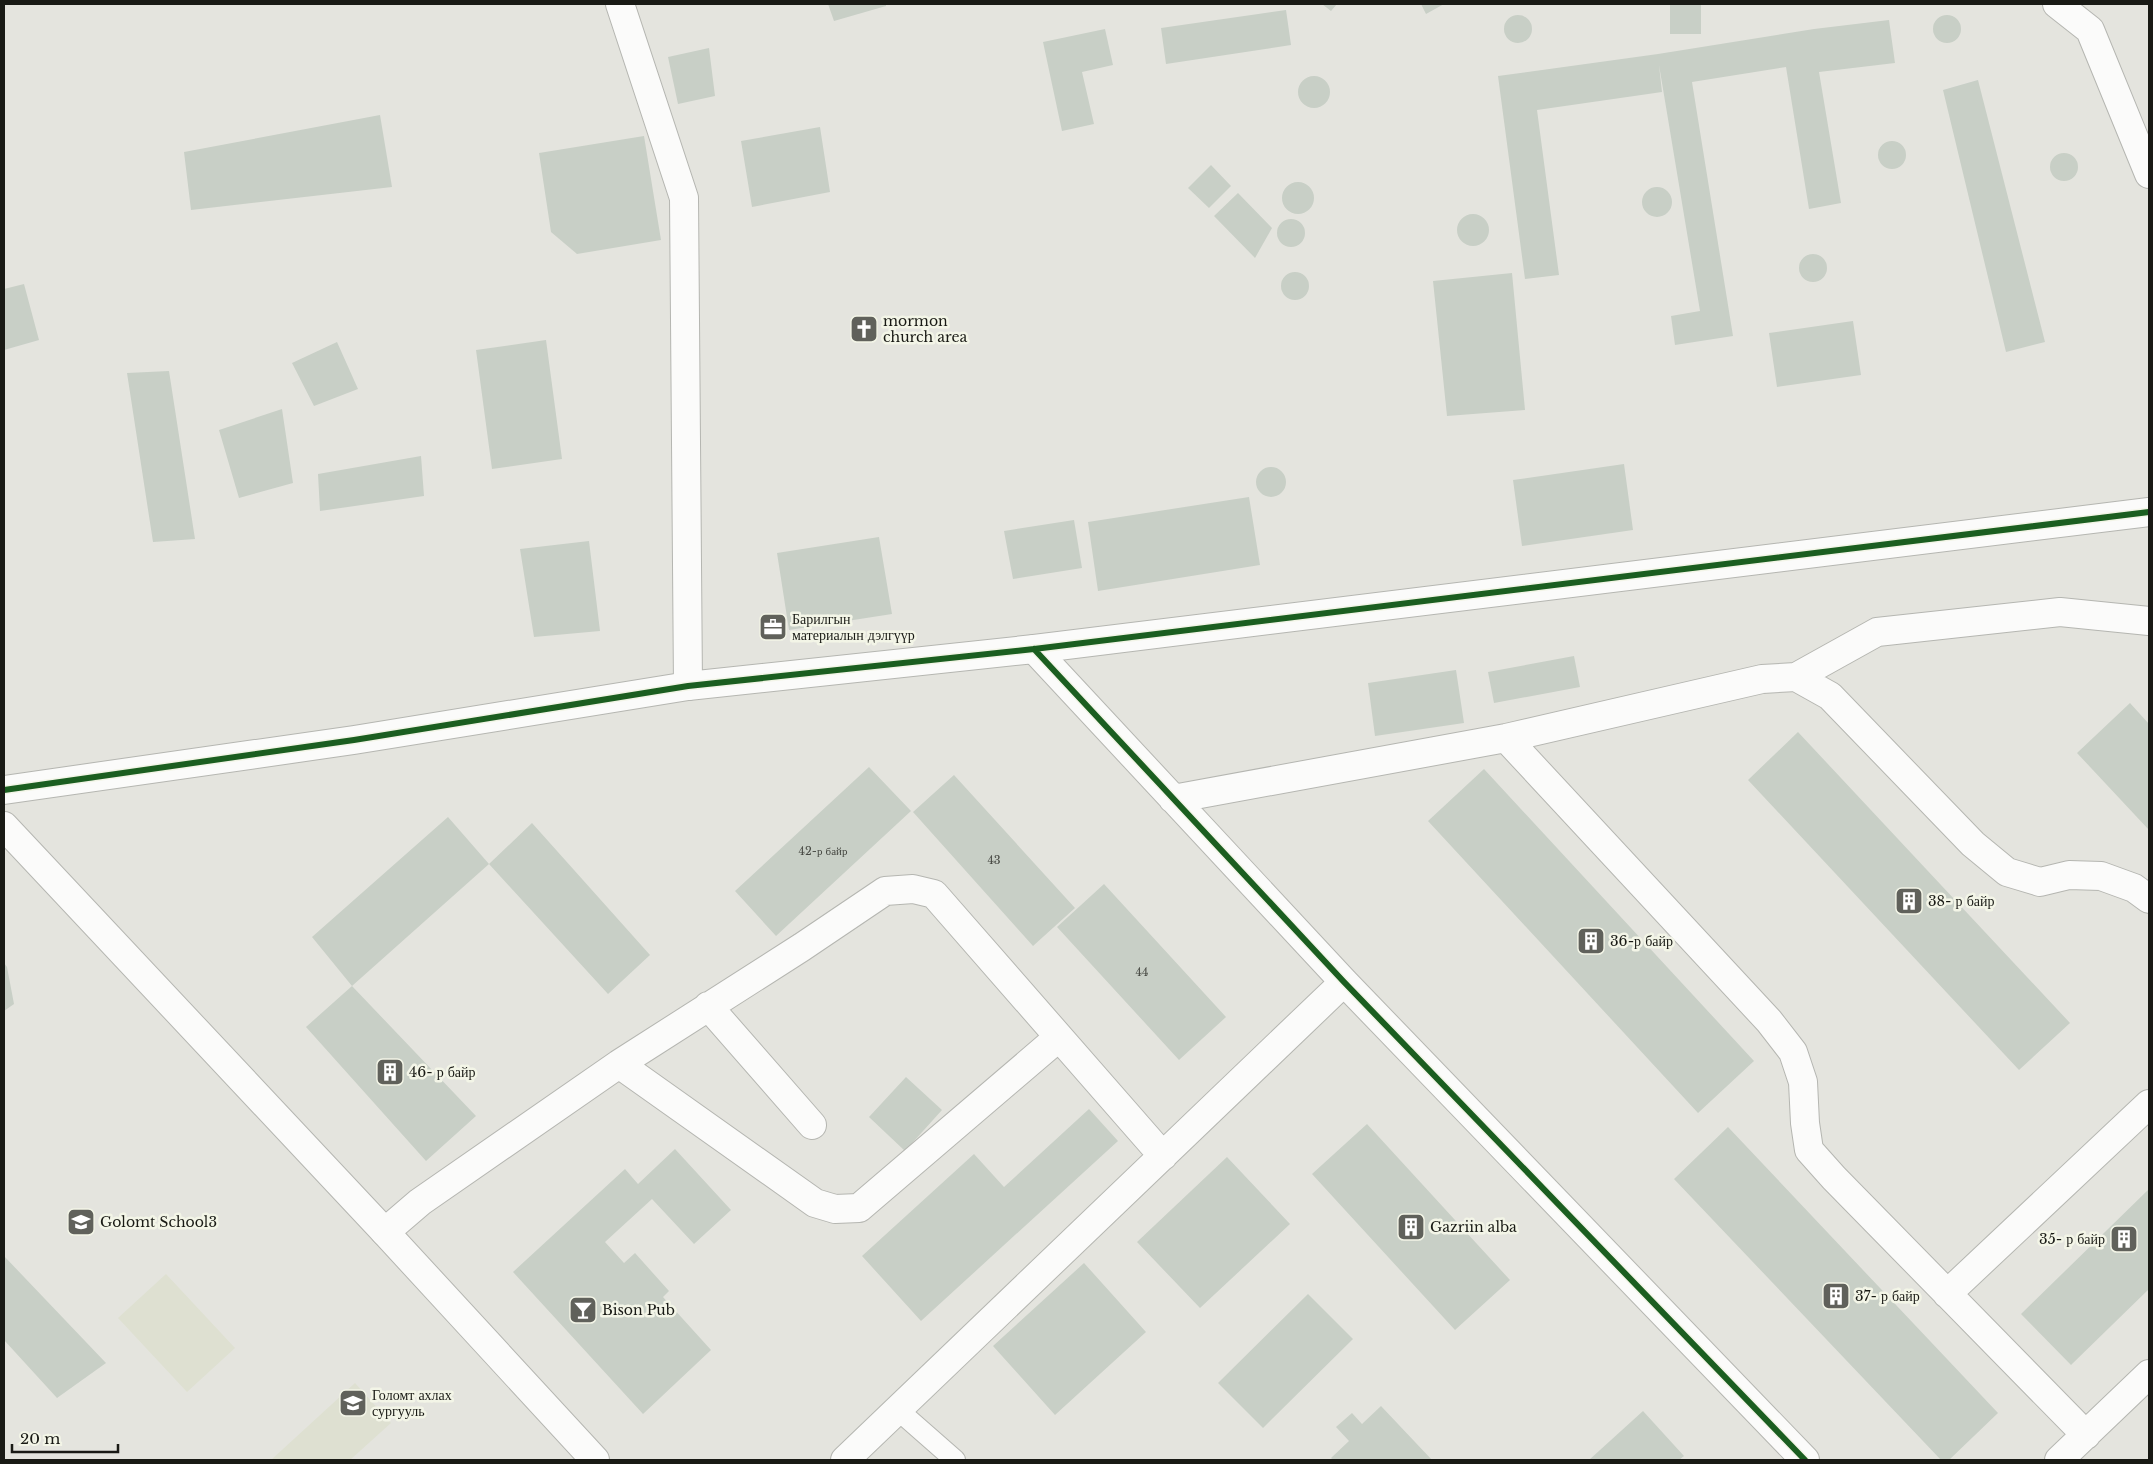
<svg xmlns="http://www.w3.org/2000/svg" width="2153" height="1464" viewBox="0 0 2153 1464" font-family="'Libre Baskerville',serif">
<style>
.built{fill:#dee0d1}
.building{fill:#c8cfc6}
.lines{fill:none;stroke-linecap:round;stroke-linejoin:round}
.service-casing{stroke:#b5b6b1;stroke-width:22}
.minor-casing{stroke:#b5b6b1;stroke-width:30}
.tertiary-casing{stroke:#b5b6b1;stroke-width:30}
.service{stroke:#fbfbfa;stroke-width:20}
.minor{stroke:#fbfbfa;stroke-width:28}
.tertiary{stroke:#fbfbfa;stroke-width:28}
.cycleway-casing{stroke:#f3f5e7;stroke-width:9}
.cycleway{stroke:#1b5e20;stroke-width:6}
.labels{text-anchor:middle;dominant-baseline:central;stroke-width:5;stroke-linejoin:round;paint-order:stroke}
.number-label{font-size:11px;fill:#454741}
.poi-label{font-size:14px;fill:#191a15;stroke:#f3f5e7;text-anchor:start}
</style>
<rect width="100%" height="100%" fill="#e4e4de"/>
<path class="built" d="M166,1274l69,74 -48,44 -69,-74z
M355,1383l36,40 -41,37h-79z"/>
<path class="building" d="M828,4h58v2l-52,15z
M1322,4h15l-6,7z
M1421,4h23l-18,10z
M1670,4h31v30h-31z
M1286,10l5,35 -125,19 -5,-36z
M1933 29a14 14 0 1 1 28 0a14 14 0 1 1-28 0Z
M1504 29a14 14 0 1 1 28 0a14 14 0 1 1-28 0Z
M1889,20l6,43 -76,9 22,131 -32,6 -23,-142 -94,15 41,254 -58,9 -4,-29 29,-5 -41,-246 3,27 -125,18 22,165 -34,4 -27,-203 160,-22 156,-25z
M1105,29l8,36 -31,7 12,52 -32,7 -19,-89z
M709,48l6,48 -37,8 -10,-47z
M1298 92a16 16 0 1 1 32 0a16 16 0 1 1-32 0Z
M1978,80l67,262 -39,10 -63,-262z
M380,115l12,72 -201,23 -7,-58z
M820,127l10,65 -78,15 -11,-66z
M644,136l17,104 -84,14 -26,-22 -12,-79z
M1878 155a14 14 0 1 1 28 0a14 14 0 1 1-28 0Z
M2050 167a14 14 0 1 1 28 0a14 14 0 1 1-28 0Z
M1211,165l20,21 -22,22 -21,-20z
M1282 198a16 16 0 1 1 32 0a16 16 0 1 1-32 0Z
M1642 202a15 15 0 1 1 30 0a15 15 0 1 1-30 0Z
M1238,193l34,35 -17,30 -41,-42z
M1457 230a16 16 0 1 1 32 0a16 16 0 1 1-32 0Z
M1277 233a14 14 0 1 1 28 0a14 14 0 1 1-28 0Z
M1799 268a14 14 0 1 1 28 0a14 14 0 1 1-28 0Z
M1281 286a14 14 0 1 1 28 0a14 14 0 1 1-28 0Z
M1512,273l13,137 -78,6 -14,-135z
M24,284l15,56 -35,10v-61z
M1853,321l8,54 -84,12 -8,-54z
M546,340l16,119 -70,10 -16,-119z
M337,342l21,47 -44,17 -22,-43z
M169,371l26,168 -42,3 -26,-169z
M282,409l11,74 -54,15 -20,-68z
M421,456l3,40 -104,15 -2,-37z
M1624,464l9,66 -111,16 -9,-66z
M1256 482a15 15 0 1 1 30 0a15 15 0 1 1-30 0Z
M1249,497l11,68 -162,26 -10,-69z
M1074,520l8,48 -69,11 -9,-48z
M879,537l13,77 -103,16 -12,-77z
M589,541l11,90 -66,6 -14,-88z
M1574,656l6,31 -86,16 -6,-31z
M1456,670l8,53 -89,13 -7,-53z
M2130,703l19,21v106l-72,-77z
M1798,732l272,291 -51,47 -271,-290z
M869,767l42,44 -135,125 -41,-45z
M1484,769l270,292 -56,52 -270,-292z
M954,775l121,133 -42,38 -120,-134z
M448,817l41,47 43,-41 118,132 -42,39 -119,-130 -137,122 124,130 -50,45 -120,-134 46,-41 -40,-49z
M1104,884l122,133 -47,43 -122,-133z
M4,963l3,4 7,37 -10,7z
M906,1077l36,33 -37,41 -36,-34z
M1089,1109l29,32 -197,180 -59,-65 112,-102 30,33z
M1367,1124l143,156 -55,50 -143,-156z
M1728,1127l270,286 -49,47h-8l-267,-281z
M675,1149l56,61 -37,34 -42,-45 -47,43 19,21 11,-10 34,38 -6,6 48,53 -68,64 -130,-142 112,-103 13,15z
M1227,1157l63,67 -90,84 -63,-66z
M2149,1189v100l-78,76 -50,-51z
M4,1256l102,107 -49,35 -53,-58z
M1084,1263l62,69 -91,83 -62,-69z
M1308,1294l45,45 -90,89 -45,-45z
M1381,1406l51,54h-99l-2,-2 18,-17 -13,-14 16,-14 10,11z
M1643,1411l41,45 -5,4h-90z"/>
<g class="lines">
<defs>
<path id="service" d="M898,1410l57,50"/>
<path id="minor" d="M620,4l64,194 4,488
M2057,4l33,26 59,144
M1034,649l310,333 461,478
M1796,677l81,-45 183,-20 89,9
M1506,738l263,283 24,31 10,30 2,41 4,27 25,28 252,257
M1173,799l333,-61 256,-59 34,-2 34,19 143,148 34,28 33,10 29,-7 32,1 33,12 15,11
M708,1006l104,119
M619,1064l196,139 20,6 24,-1 200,-171
M385,1232l35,-30 199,-138 183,-117 83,-56 28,-2 21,5 229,262
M1947,1294l202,-190
M845,1460l499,-478
M2059,1460l90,-86"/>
<path id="tertiary" d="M4,790l350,-50 334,-54 346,-37 1115,-137
M4,826l381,406 210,228"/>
</defs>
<use href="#service" class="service-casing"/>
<use href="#minor" class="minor-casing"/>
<use href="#tertiary" class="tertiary-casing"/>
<use href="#service" class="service"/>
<use href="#minor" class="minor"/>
<use href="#tertiary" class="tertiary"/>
<defs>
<path id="cycleway" d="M1034,649l310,333 461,478
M4,790l350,-50 334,-54 346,-37 1115,-137"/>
</defs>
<use href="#cycleway" class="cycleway-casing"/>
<use href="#cycleway" class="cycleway"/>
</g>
<defs>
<symbol id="church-square" viewBox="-11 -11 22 22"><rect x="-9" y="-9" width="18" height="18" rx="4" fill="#60615b" stroke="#f3f5e7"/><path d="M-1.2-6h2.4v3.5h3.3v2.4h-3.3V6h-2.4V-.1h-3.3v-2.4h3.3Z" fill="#fff"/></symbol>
<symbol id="office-square" viewBox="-11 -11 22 22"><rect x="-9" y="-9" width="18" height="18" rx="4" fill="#60615b" stroke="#f3f5e7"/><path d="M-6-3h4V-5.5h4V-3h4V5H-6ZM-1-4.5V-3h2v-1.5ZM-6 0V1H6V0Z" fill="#fff"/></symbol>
<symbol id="building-square" viewBox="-11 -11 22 22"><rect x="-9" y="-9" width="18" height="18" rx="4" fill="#60615b" stroke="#f3f5e7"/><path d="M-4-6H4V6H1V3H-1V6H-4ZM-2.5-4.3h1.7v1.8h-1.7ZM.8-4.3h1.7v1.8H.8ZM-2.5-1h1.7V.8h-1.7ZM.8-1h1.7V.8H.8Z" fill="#fff"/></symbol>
<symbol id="school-square" viewBox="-11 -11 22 22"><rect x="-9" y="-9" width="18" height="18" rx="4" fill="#60615b" stroke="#f3f5e7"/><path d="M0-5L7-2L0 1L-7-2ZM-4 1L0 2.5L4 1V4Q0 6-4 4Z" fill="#fff"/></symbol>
<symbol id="bar-square" viewBox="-11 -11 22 22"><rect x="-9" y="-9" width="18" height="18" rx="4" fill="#60615b" stroke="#f3f5e7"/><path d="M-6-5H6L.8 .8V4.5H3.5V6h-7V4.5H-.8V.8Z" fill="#fff"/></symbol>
</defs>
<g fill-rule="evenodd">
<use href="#church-square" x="848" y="313" width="32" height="32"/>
<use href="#office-square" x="757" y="611" width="32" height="32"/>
<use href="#building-square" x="1893" y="885" width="32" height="32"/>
<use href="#building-square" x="1575" y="925" width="32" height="32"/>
<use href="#building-square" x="374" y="1056" width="32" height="32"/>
<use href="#school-square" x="65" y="1206" width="32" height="32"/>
<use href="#building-square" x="1395" y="1211" width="32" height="32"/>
<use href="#building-square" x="2108" y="1223" width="32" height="32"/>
<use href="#building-square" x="1820" y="1280" width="32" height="32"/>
<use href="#bar-square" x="567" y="1294" width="32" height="32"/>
<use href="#school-square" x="337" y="1387" width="32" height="32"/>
</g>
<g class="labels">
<g class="number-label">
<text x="823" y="851">42-р байр</text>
<text x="994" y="860">43</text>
<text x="1142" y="972">44</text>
</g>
<g class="poi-label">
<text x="883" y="321">mormon<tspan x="883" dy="16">church area</tspan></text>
<text x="792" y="619">Барилгын<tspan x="792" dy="16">материалын дэлгүүр</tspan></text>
<text x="1928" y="901">38- р байр</text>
<text x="1610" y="941">36-р байр</text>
<text x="409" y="1072">46- р байр</text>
<text x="100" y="1222">Golomt School3</text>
<text x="1430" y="1227">Gazriin alba</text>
<text x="2105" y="1239" text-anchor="end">35- р байр</text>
<text x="1855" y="1296">37- р байр</text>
<text x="602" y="1310">Bison Pub</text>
<text x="372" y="1395">Голомт ахлах<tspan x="372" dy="16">сургууль</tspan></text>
</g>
</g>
<rect width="2153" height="1464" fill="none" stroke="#191a15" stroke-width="10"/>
<path d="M12 1444v8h106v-8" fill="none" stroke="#191a15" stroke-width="2.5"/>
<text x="20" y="1444" font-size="15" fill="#191a15" stroke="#f3f5e7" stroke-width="4" paint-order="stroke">20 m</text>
</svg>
